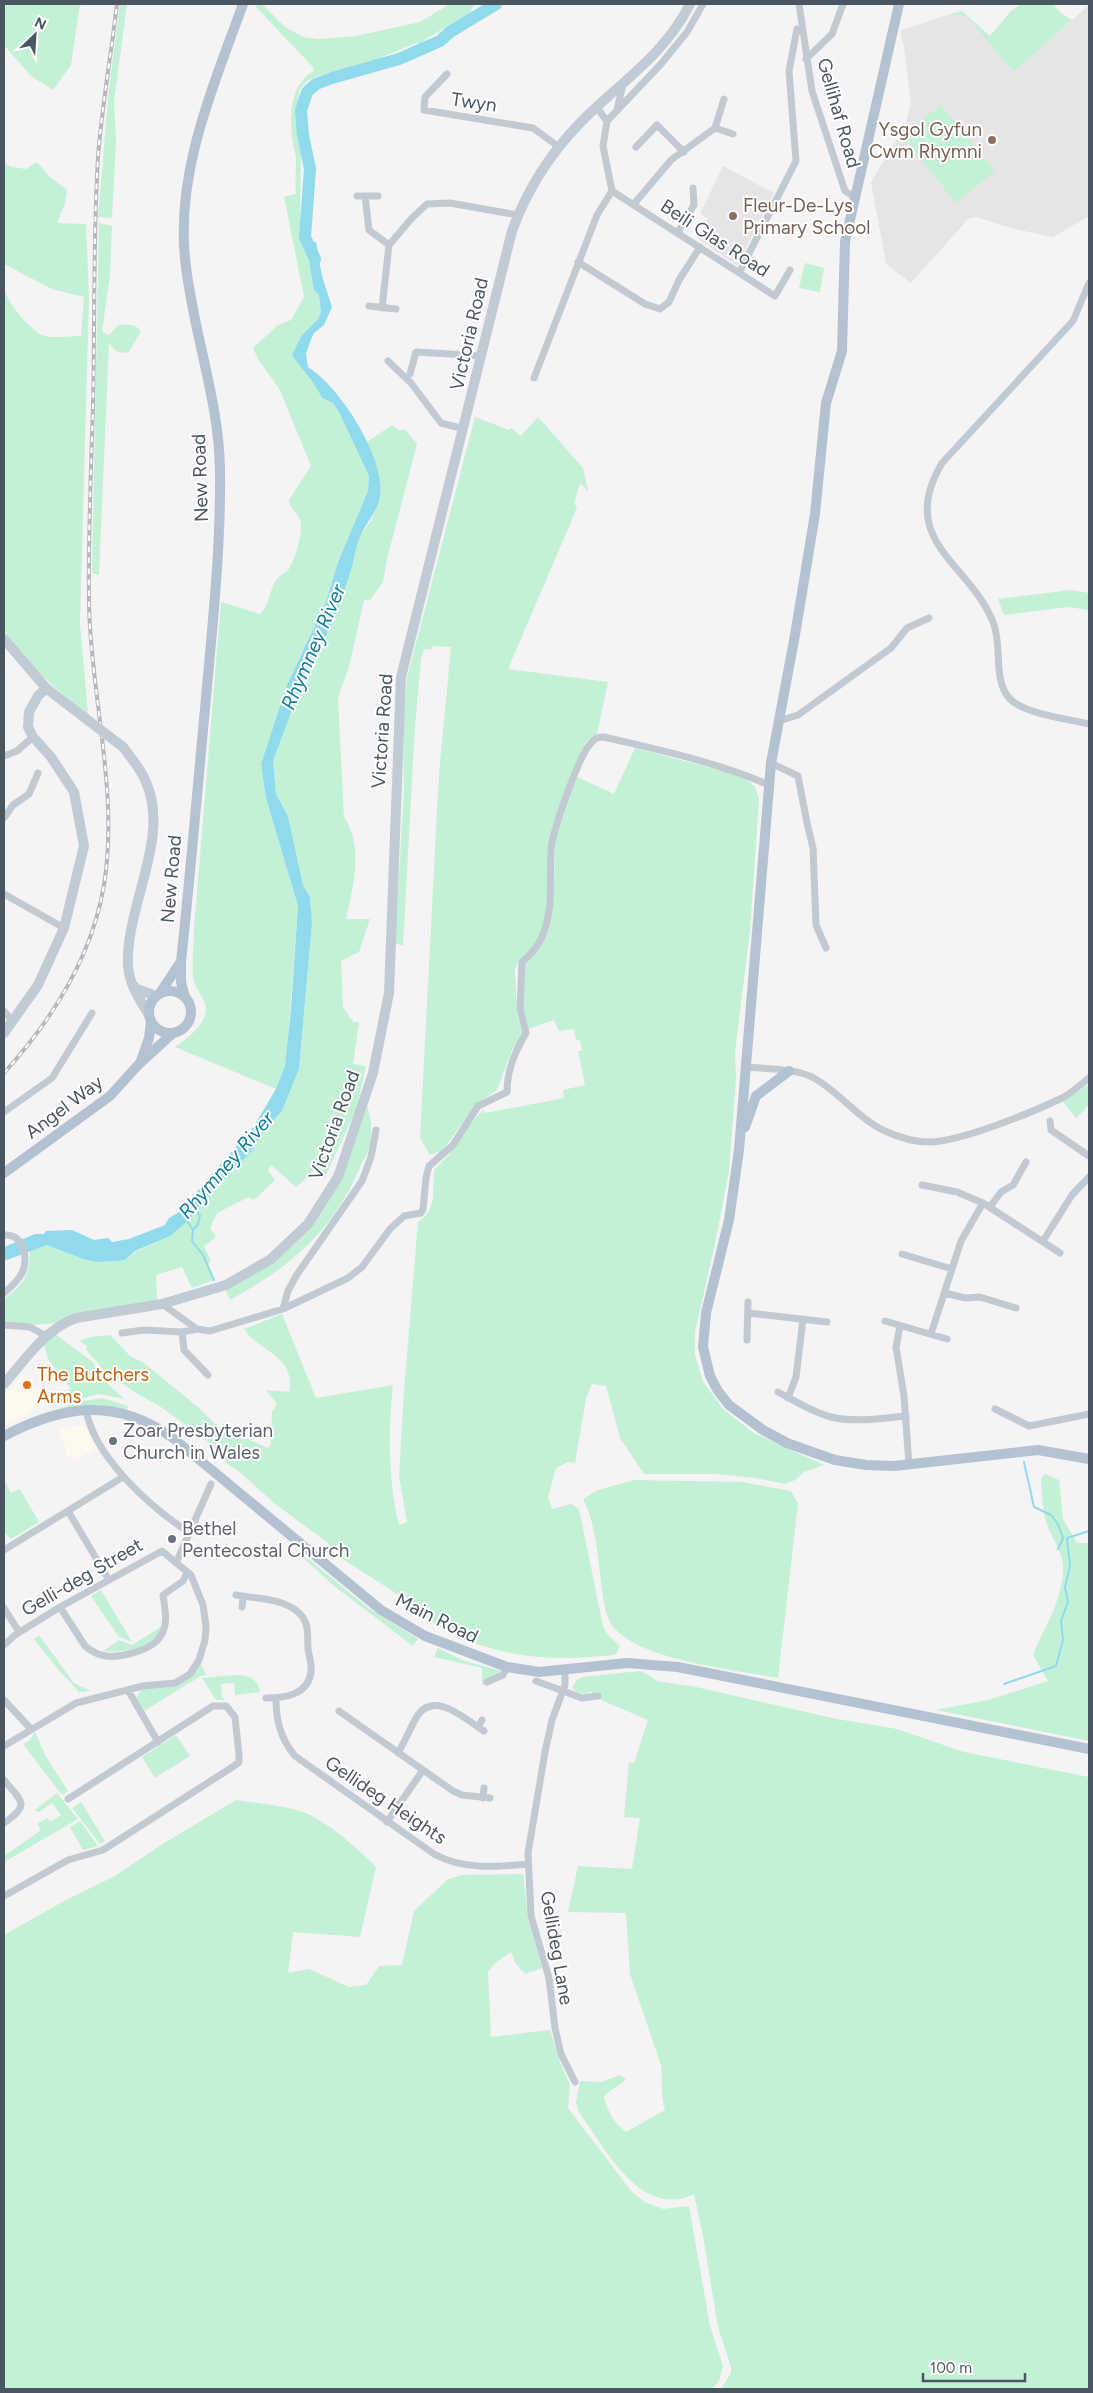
<svg xmlns="http://www.w3.org/2000/svg" width="1093" height="2393" viewBox="0 0 1093 2393" font-family="Figtree,sans-serif">
<style>
.commercial{fill:#fdf9ef}
.education{fill:#e6e4e5}
.green{fill:#c3f1d5}
.water{fill:#90daee}
.lines{fill:none;stroke-linecap:round;stroke-linejoin:round}
.stream{stroke:#90daee;stroke-width:2}
.river{stroke:#90daee;stroke-width:12}
.street{stroke:#c1cad2;stroke-width:7}
.secondary{stroke:#c1cbd6;stroke-width:10}
.primary{stroke:#b3c2d1;stroke-width:10}
.rail-casing{stroke:#b5b8bd;stroke-width:4}
.rail{stroke:#fff;stroke-width:2;stroke-dasharray:5.5;stroke-linecap:butt}
.secondary-bridge{stroke:#c1cbd6;stroke-width:10}
.education-dot{fill:#8d6e63;stroke:#fff;stroke-width:2}
.food-dot{fill:#e8710a;stroke:#fff;stroke-width:2}
.worship-dot{fill:#6b7280;stroke:#fff;stroke-width:2}
.labels{text-anchor:middle;dominant-baseline:central;stroke-width:4;stroke-linejoin:round;paint-order:stroke}
.street-label{font-size:19px;fill:#4a5661;stroke:#fff}
.education-label{font-size:19px;fill:#785e54;stroke:#fff;text-anchor:end}
.food-label{font-size:19px;fill:#c56008;stroke:#fff;text-anchor:start}
.worship-label{font-size:19px;fill:#5b616d;stroke:#fff;text-anchor:start}
.water-label{font-size:20px;font-style:italic;fill:#0c7c9b;stroke:#fff}
</style>
<rect width="100%" height="100%" fill="#f5f3f3"/>
<path class="commercial" d="M25,1374l23,30 -17,6 1,3 -28,13v-32z
M84,1425l15,22 -26,14 -6,-7 -9,-24z"/>
<path class="education" d="M1089,5v211l-36,21 -38,-8 -39,-12 -7,1 -58,65 -25,-19 -15,-82 35,-59 5,-20 -7,-56 -4,-16 47,-16 19,1 48,56z
M723,166l51,27 -37,73 -40,-28 11,-19 -8,-5z"/>
<path class="green" d="M5,4h75l-9,61 -18,25 -22,-14 -27,-31z
M120,4h7l-13,98 2,39 -4,77 -14,-1 11,-129z
M257,4h5l23,23 18,10 16,2 37,-3 64,-14 30,-18h28l-5,2 -3,7 -44,26 -6,6 -4,-2 -43,18 -55,15 -11,5 -8,9 -2,49 4,13 -1,71 12,53 7,19 2,17 -3,7 -16,16 7,43 7,7 6,13 11,5 6,9 30,64 -1,15 -30,71 -12,40 -39,83 -26,79 5,34 32,108 -11,145 -2,15 -9,23 -101,-42c13,-9 38,-27 29,-46 -4,-9 -10,-15 -11,-25 -1,-16 1,-32 1,-48l27,-326 39,12c9,-9 9,-21 15,-32 3,-6 9,-8 14,-13 6,-9 15,-39 11,-49 -3,-8 -10,-11 -11,-20l22,-34 -31,-76 -22,-31 -5,-11 25,-23 13,-5 13,-23 -20,-100 12,-3c-1,-12 0,-23 0,-35 0,-5 -2,-10 -3,-15 -4,-25 -4,-60 21,-73l-1,-4 -57,-60z
M1022,4h31l9,10 10,6 -58,52 -48,-56 -19,-1 15,-4 28,25 21,-25z
M941,105l54,66 -39,32 -54,-67z
M4,162l7,5 15,2 11,-7 13,15 17,13 -2,13 -8,20 29,1 3,73 -9,327 8,90c-31,-24 -63,-50 -84,-84v-342c2,13 25,41 38,47 10,4 28,1 39,1l3,-39 -32,-8 -48,-25z
M99,223l13,3 -2,48 -8,58 7,3 9,-10c9,0 17,-2 23,6l-12,21c-13,2 -13,-1 -20,-9l-10,232 -7,-2z
M805,263l19,5 -4,24 -21,-4z
M475,417l34,13 2,-2 10,8 17,-19 45,51 5,23 -8,-8 -6,20 3,5 -69,161 100,13 -11,52 -11,8 -8,16 -26,70 -7,92 -7,21 -6,9 -12,9 -5,10 2,45 5,18 -1,5 -9,13 -15,40 -22,15 -32,45 -13,5 -10,-17 19,-365 12,-126 -18,-1 -2,4 -7,-1 -3,10 -6,67 -12,220 -8,-3 9,-155 -1,-65 4,-45z
M392,425l6,5h8l11,14 -30,115 -4,23 -13,18h-6l-15,67 -11,30 6,120c20,29 9,70 2,102h24l-11,33 -18,9 2,46 10,15h6l-6,42 13,2 -10,44 -32,69 -9,-9 -19,17 -25,-22 -3,5 7,10 -21,20 -5,-3 -32,16 -7,15 6,9 -12,9 7,16 -5,3 8,15 -22,8 -10,-21 -26,8 1,26 -100,22 -22,2 -31,-3v-23c20,-15 25,-22 26,-48l17,-6 36,14 41,1 11,-8 35,-16 18,-15 25,-31 39,-39 15,-24 15,-16 17,-42 13,-146 -2,-26 -7,-12 -15,-69 -12,-22 -3,-33 39,-105 7,-6 20,-46 21,-68 12,-17 8,-23 -3,-29 -10,-25z
M1071,590l18,3v17l-21,-3 -64,8 -6,-16z
M635,748l109,29 11,10 4,12 -9,132 -15,121 1,27 -7,92 -14,73 -20,88v23l8,27 21,28 30,23 70,32 -20,7 -9,8 -10,4 -29,-6 -40,-4h-72l-24,-36 -14,-52 -14,-2 -6,15 -11,64 -7,-1 -12,6 -8,29 4,12 19,-5 8,5 24,117 4,8 13,12 -4,8 -4,1c-67,8 -133,1 -189,-39l1,-5 -83,-53 -14,-16 -52,-38 -35,-32 -14,-9 -17,-21 -48,-35 -25,-14 -31,-21 -19,-23 1,-3 -8,-5 12,-4 19,-2 20,21 14,7 55,45 18,18 51,22 3,-4 1,-32 5,-8 -11,-14 23,2c7,-37 -30,-40 -45,-63l38,-15 34,84 77,-13c-5,45 -5,96 6,140l8,-3 -8,-46 5,-85 14,-169c20,-15 14,-28 16,-52l14,-14 18,-27 17,-19 2,3 79,-15 -1,-8 22,-5 -7,-34h4l-2,-11h-4l-2,-11 -15,2 -5,-11 -29,10 -3,-19 3,-48c38,-25 26,-88 31,-127 3,-20 14,-40 21,-59l37,17z
M1089,1084v21l-13,13 -13,-16z
M367,1106c6,16 5,31 0,48 -1,4 -6,8 -7,13 -26,63 -71,101 -130,133l-5,-11c27,-15 57,-31 79,-54 33,-37 48,-83 63,-129z
M55,1334l38,28 11,18 20,19 -25,-5 -43,11v-10l15,-6 -23,-30 -4,-14z
M103,1398l25,8 -1,4c-32,-8 -61,-5 -92,6l48,-15z
M1045,1474l14,6 4,39 14,24h12v198l-153,-31 52,-10 60,-19 -15,-26c11,-27 28,-52 30,-83 2,-20 -14,-36 -18,-54 -3,-13 -3,-26 -4,-39z
M4,1480l7,13 9,-4 19,33 -28,17 -7,-7z
M634,1480l108,2 49,9 7,12 -20,175c-43,-8 -130,-17 -161,-47 -7,-6 -10,-15 -12,-23 -7,-34 -6,-79 -22,-109l15,-9z
M299,1554l12,7 57,47 50,31 -5,7 -79,-60z
M101,1590l31,52 -13,-5 -28,-41z
M161,1627c-5,22 -40,26 -58,24l16,-11 13,5z
M39,1635l35,48 17,8 -12,1 -22,-24 -23,-29z
M438,1648l24,12 39,11 -2,4 -11,3 -6,8v-18l-48,-11z
M200,1662l6,13 -5,1 -57,35 -7,-13 1,-4 6,-6 32,-4z
M640,1671l12,6 4,4 40,6 141,32 60,10 67,23 125,25v612h-368l10,-16v-6l-13,-40 -15,-91 -9,-42c-53,26 -89,-46 -115,-82l-3,-9 4,-22 22,1 18,-7 6,4c-6,8 -16,9 -22,18 4,15 9,25 22,35l39,-22c-5,-18 -2,-27 -4,-45l-31,-91 -4,-61 -58,-1 10,-46 54,3 8,-51 -16,-1 5,-54h5l14,-43 -47,-20 -2,-7 -6,1 -2,-3 -5,3 -10,-2 -4,-5 5,-7 6,-3z
M236,1675c13,0 22,4 24,17l-25,3 -1,-12 -13,1 1,14h2v2h-8l-14,-22z
M35,1732l10,23 23,36 -6,4 -39,-51 7,-4z
M176,1735l14,21 -35,22 -13,-21z
M57,1793l21,26 -74,43v-6l37,-26 -4,-6 10,-6 3,4 11,-7 -9,-12 -13,9 -4,-2z
M236,1800c24,4 54,5 76,16 24,13 45,32 64,51l-16,70 -67,-5 -5,41 21,-4 40,18 17,-2 13,-19 23,-1 12,-54 33,-31 14,-5 62,-1 5,45 14,49 -17,6 -9,-10 -5,-12 -16,11 -7,9 3,65 59,-7 10,32 10,23 -2,23 64,84 13,10 18,7 26,-3 21,120 13,40 -4,15 -7,8h-708v-454l60,-34 51,-25 46,-31z
M81,1802l24,39 -5,3 -28,-36z
M80,1821l18,25 -15,4 -13,-23z"/>
<path class="water" d="M316,242l6,34 10,31 -8,18 -10,8 -4,9 -4,12 2,13c31,19 78,91 72,129 -3,17 -14,26 -20,41 -5,11 -6,25 -10,36 -7,22 -22,68 -38,83l-39,105 3,33 12,22 15,69 7,12 2,26 -13,146 -17,42 -15,16 -15,24 -39,39 -25,31 -18,15 -35,15 -10,9 -28,2 -14,-3 -36,-14 -43,16v-14l31,-13h9l2,-3 26,-1 22,10 14,-2 4,4 17,-3 36,-14 4,-7 10,-6 75,-86 22,-37 9,-23 6,-57 7,-103 -32,-108 -5,-34 26,-79 39,-83 12,-40 30,-71 1,-15 -30,-64 -6,-9 -11,-5c-7,-16 -20,-28 -30,-43l10,-20 16,-16 3,-7 -2,-17 -5,-5 -6,-35 -5,-11z"/>
<g class="lines">
<path class="stream" d="M187,1221l6,9 -1,11 11,14 11,25
M193,1230l5,-6 2,-9 -5,-6
M1024,1462l10,45 17,8 7,9 5,14 -5,11
M1004,1684l52,-18 7,-26 -2,-19 7,-19 -3,-15 5,-21 -3,-28 22,-7"/>
<path class="river" d="M315,259l-10,-22 5,-68 -7,-34 -2,-24 6,-19 9,-8 16,-6 67,-19 41,-18 10,-9 46,-28"/>
<path class="street" d="M799,4l13,87 33,100 10,6
M806,59l26,-25 11,-30
M447,74l-22,23 -1,13 109,18 26,19
M597,108l10,13
M617,109l6,-24
M715,128l18,6
M636,147l21,-22 27,27
M612,191l-9,-45 4,-25 54,-57 26,-32 16,-28
M612,191l163,105 15,-26
M357,196h21
M365,196l4,34 20,15
M634,204l37,-44 44,-32 9,-29
M678,232l16,-27 -1,-17
M578,262l67,42 15,5 9,-7 10,-22 21,-33
M739,273l57,-112 -7,-90 8,-42
M1089,283l-16,38 -131,142c-46,78 27,99 51,159 10,24 -1,58 17,77 15,15 58,20 79,25
M369,306l27,3
M382,308l7,-63 23,-27 15,-14 23,-1 68,12
M388,361l23,22 30,40 23,6
M410,374l6,-22 66,4
M534,378l63,-163 15,-24
M779,721l19,-6 93,-67 16,-20 22,-10
M4,756l13,-5 16,-14
M771,763l27,13 9,47 6,25 3,77 10,23
M4,818l9,-13 16,-11 9,-21
M4,894l60,34
M4,1011l8,10
M745,1067c21,2 48,1 67,10 27,14 45,41 73,54 13,6 29,11 44,11 31,0 104,-30 133,-44 10,-5 18,-13 27,-20
M4,1112l48,-34 40,-65
M1050,1121l1,9 38,26
M922,1185l35,7 26,11
M990,1207l11,-15 12,-7 13,-23
M4,1235c19,-2 25,22 18,38 -4,8 -11,14 -18,20
M1043,1241l29,-46 17,-18
M902,1254l50,15
M945,1293l20,5 15,-1 36,11
M162,1304l35,25 13,2 73,-22 65,-31 14,-11 28,-38 14,-13 17,-3 2,-4 3,-31 3,-12 24,-21 25,-39 29,-14c0,-22 8,-40 19,-59l-6,-24 2,-47c13,-11 20,-21 24,-37 8,-27 2,-56 6,-83 4,-19 27,-87 39,-99 4,-5 7,-6 13,-6 55,13 113,25 165,48
M283,1309l5,-18 8,-15 66,-95 9,-24 5,-27
M748,1313l79,9
M885,1321l62,18
M4,1325l26,2 16,9
M900,1326l-4,21 8,49 5,69
M197,1329l-15,3 2,18 24,25
M122,1333l22,-3 38,2
M931,1334l30,-93 22,-38 77,50
M747,1340l1,-38
M778,1392c17,9 34,20 53,25 24,6 51,1 75,-1
M788,1398l8,-21 7,-58
M86,1409c7,47 65,99 104,124
M995,1409l34,17 60,-12
M68,1511l41,69
M4,1550l119,-73
M176,1563l35,-79
M236,1595c21,4 47,3 63,18 11,10 8,22 9,36 1,7 4,15 3,23 -3,23 -26,26 -45,26
M60,1607l25,39c6,5 13,9 21,10 14,2 46,-6 54,-19 9,-13 5,-27 3,-42l20,-14 4,-8
M242,1607l1,-10
M4,1608l15,24
M4,1645l11,-10 45,-28 102,-56 29,24 12,30 3,21 -1,14 -6,20 -9,14 -15,9 -32,3 -67,17 -72,43
M565,1670v15l-13,35 -7,32 -17,101 3,63 18,62 6,50 6,26 14,28
M536,1681l46,17 16,-2
M487,1682l16,-7 4,-8
M128,1690l30,52
M276,1698c0,22 4,40 19,58l139,98c29,16 62,13 94,10
M4,1700l27,29
M339,1711l114,80 9,4 28,3
M478,1727l4,-7
M398,1753c7,-12 12,-24 18,-35 17,-30 50,2 68,13
M4,1780c18,22 27,24 0,43
M483,1798l1,-10
M387,1822l36,-52
M4,1896l64,-36 35,-10 131,-84 5,-4v-7l-4,-38 -9,-11h-13l-145,93"/>
<path class="secondary" d="M4,639l42,49 43,33
M123,747c8,11 18,22 23,35 25,56 -21,125 -18,184 1,18 12,34 21,49
M134,986l3,3 19,7
M4,1033l34,-48 26,-57 20,-82 -10,-54 -23,-35 -18,-20 -5,-10 1,-15 9,-16 8,-8
M4,1384c21,-24 41,-55 72,-66l86,-14 64,-19 45,-26 37,-35 30,-47 35,-104 16,-80 12,-316 111,-446c15,-41 36,-75 67,-107 39,-40 85,-68 111,-120"/>
<path class="primary" d="M899,4l-54,238 -3,109 -16,52 -11,111 -20,121 -24,128 -32,387 -10,70 -23,93 -3,34 7,29 8,15 11,14 34,25 24,13 48,17 31,5 28,1 144,-16 51,9
M149 1012a21 21 0 1 1 42 0a21 21 0 1 1-42 0Z
M160,993l20,-30
M185,997l-4,-15v-20c9,-84 16,-169 24,-253 7,-80 16,-159 15,-239 -1,-72 -28,-140 -35,-212 -9,-88 29,-173 58,-254
M141,1061l8,-23 2,-16
M745,1127l11,-31 33,-25
M4,1173l106,-77 29,-32 34,-31
M4,1436c59,-31 112,-39 169,2l208,172 44,26 82,31 32,5 88,-9 51,4 411,82"/>
<defs>
<path id="rail" d="M4,1073c48,-53 88,-116 100,-188 15,-93 -13,-187 -15,-280 -1,-66 2,-133 4,-199 2,-83 0,-166 5,-249 4,-51 13,-102 19,-153"/>
</defs>
<use href="#rail" class="rail-casing"/>
<use href="#rail" class="rail"/>
<path class="secondary-bridge" d="M89,721l34,26"/>
</g>
<g class="education-dot">
<circle cx="992" cy="140" r="5"/>
<circle cx="733" cy="216" r="5"/>
</g>
<circle class="food-dot" cx="27" cy="1385" r="5"/>
<g class="worship-dot">
<circle cx="113" cy="1441" r="5"/>
<circle cx="172" cy="1539" r="5"/>
</g>
<g class="labels">
<g class="street-label">
<text transform="translate(474 102) rotate(8)">Twyn</text>
<text transform="translate(839 113) rotate(74)">Gellihaf Road</text>
<text transform="translate(715 238) rotate(33)">Beili Glas Road</text>
<text transform="translate(469 334) rotate(-77)">Victoria Road</text>
<text transform="translate(200 478) rotate(-92)">New Road</text>
<text transform="translate(382 731) rotate(-86)">Victoria Road</text>
<text transform="translate(171 879) rotate(-85)">New Road</text>
<text transform="translate(64 1107) rotate(-37)">Angel Way</text>
<text transform="translate(334 1125) rotate(-70)">Victoria Road</text>
<text transform="translate(82 1577) rotate(-30)">Gelli-deg Street</text>
<text transform="translate(437 1618) rotate(26)">Main Road</text>
<text transform="translate(386 1800) rotate(34)">Gellideg Heights</text>
<text transform="translate(557 1948) rotate(80)">Gellideg Lane</text>
</g>
<g class="education-label">
<text x="982" y="129">Ysgol Gyfun<tspan x="982" dy="22">Cwm Rhymni</tspan></text>
<text x="743" y="205" text-anchor="start">Fleur-De-Lys<tspan x="743" dy="22">Primary School</tspan></text>
</g>
<g class="food-label">
<text x="37" y="1374">The Butchers<tspan x="37" dy="22">Arms</tspan></text>
</g>
<g class="worship-label">
<text x="123" y="1430">Zoar Presbyterian<tspan x="123" dy="22">Church in Wales</tspan></text>
<text x="182" y="1528">Bethel<tspan x="182" dy="22">Pentecostal Church</tspan></text>
</g>
<g class="water-label">
<text transform="translate(313 647) rotate(-67)">Rhymney River</text>
<text transform="translate(226 1165) rotate(-49)">Rhymney River</text>
</g>
</g>
<rect width="1093" height="2393" fill="none" stroke="#4a5661" stroke-width="10"/>
<g transform="translate(35 35) rotate(25)" stroke="#ffffff" stroke-width="4" paint-order="stroke">
<path d="M0-4L9 19L0 12L-9 19Z" fill="#4a5661"/>
<text y="-8" font-size="14" font-weight="bold" text-anchor="middle" fill="#4a5661">N</text>
</g>
<path d="M923 2373v8h102v-8" fill="none" stroke="#4a5661" stroke-width="2.5"/>
<text x="930" y="2373" font-size="15" fill="#4a5661" stroke="#ffffff" stroke-width="4" paint-order="stroke">100 m</text>
</svg>
